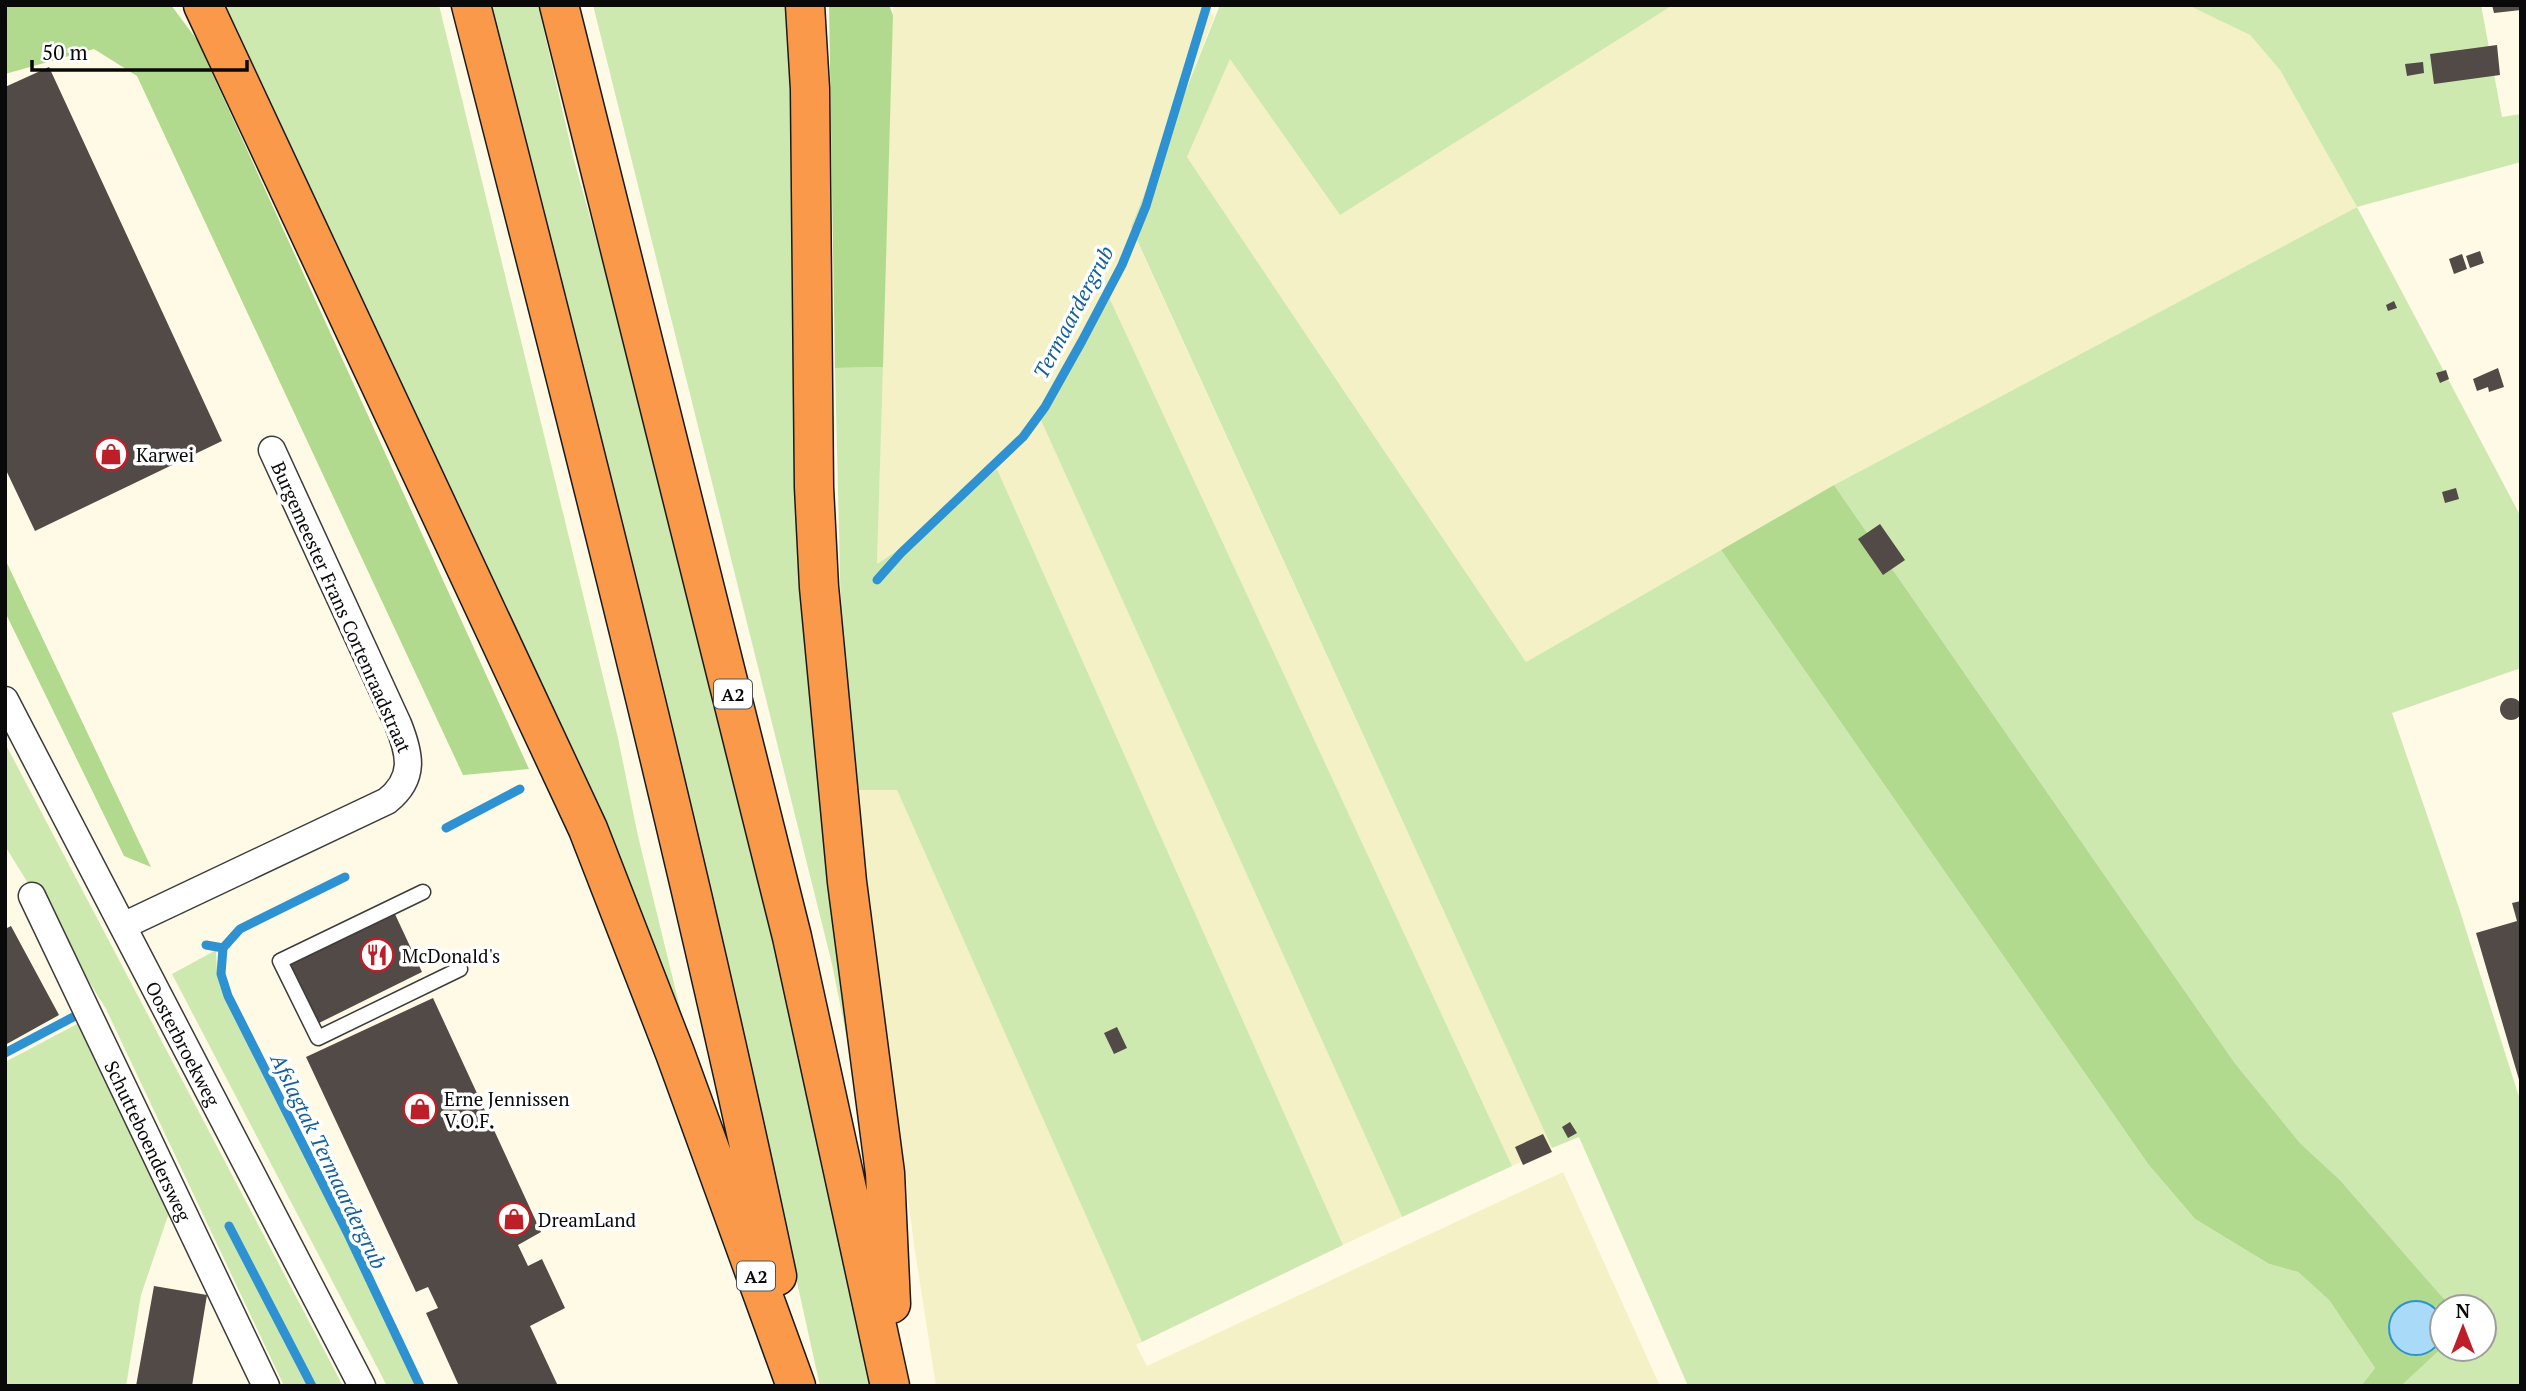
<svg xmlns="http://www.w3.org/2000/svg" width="2526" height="1391" viewBox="0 0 2526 1391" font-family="'PT Serif',serif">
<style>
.farmland{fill:#f5f1c6}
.green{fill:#cee9b0}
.forest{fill:#b1da8e}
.water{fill:#a9dbf8;stroke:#2e91d1;stroke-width:2}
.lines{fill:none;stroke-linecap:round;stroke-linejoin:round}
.stream{stroke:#2e91d1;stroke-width:9}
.building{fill:#524a46}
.lane-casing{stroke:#3c3c3c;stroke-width:17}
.street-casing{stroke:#3c3c3c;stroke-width:29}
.highway-casing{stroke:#1a1a1a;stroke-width:41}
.lane{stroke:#fff;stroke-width:14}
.street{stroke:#fff;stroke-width:26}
.highway{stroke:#fa9949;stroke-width:38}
.labels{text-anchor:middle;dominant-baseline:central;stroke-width:7;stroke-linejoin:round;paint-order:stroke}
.shield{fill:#fff;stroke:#535353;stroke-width:2}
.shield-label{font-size:18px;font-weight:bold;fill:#090909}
.poi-label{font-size:19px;fill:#090909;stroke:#fff;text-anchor:start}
.street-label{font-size:19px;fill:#090909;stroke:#fff}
.water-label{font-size:21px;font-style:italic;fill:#11609d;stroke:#fff}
</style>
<rect width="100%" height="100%" fill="#fffae6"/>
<path class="farmland" d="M893,5h314l7,12 -83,211 421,920 -40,18 -405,-872 -29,63 -39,59 363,801 -59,28 -346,-776 -90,74 -30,21z
M1673,5l519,1 58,29 30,35 77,137 -523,278 -308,177 -339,-505 43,-99 110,156z
M856,790h41l245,552 -6,3 11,21 416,-194 97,214h-724l-22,-141z"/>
<path class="green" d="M219,5h220l179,733 20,98 53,217z
M491,5h47l36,155 80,286 56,230 77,327 83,383h-50l-75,-338z
M593,5h201l60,1069 -22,-110z
M1220,5h453l-333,210 -110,-156 -43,98 339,505 195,-112 427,614 47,55 74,45 29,8 31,28 46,68 -14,18h-673l-109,-249 -27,11 -421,-921z
M2188,5h293l21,112 19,-3v48l-164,45 164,310v151l-129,45 67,195 62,195v283h-120l41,-38 42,1v-42h-33l-111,-127 -40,-37 -66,-81 -400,-577 523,-278 -77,-137 -30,-35z
M1107,293l405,873 -110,51 -363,-801 39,-59z
M883,367l-6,197 31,-21 89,-74 346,776 -201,97 -245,-552h-41l-15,-175 -6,-247z
M5,743l338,643h-59l-178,-377 -101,-163z
M216,950l1,23 202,413h-32l-215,-412z
M79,1023l92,184 -30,88 -15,91h-121v-324z"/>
<path class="forest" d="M5,5h166l26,35 332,729 -66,6 -326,-699 -43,-27 -89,25z
M829,5h60l4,10 -10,352 -48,1z
M1834,485l400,577 66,81 40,37 111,127h-9v14l-22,-20 -19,4 -13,24 8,18c21,6 35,12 46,-11v12l-41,38h-40l14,-18 -46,-68 -31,-28 -29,-8 -74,-45 -47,-55 -427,-614z
M5,559l146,308 -27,-11 -119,-244z"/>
<path class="water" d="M2389 1328a27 27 0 1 1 54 0a27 27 0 1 1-54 0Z"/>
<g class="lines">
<path class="stream" d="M877,580l24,-27 122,-116 22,-30 37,-66 40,-76 24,-59 61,-201
M446,828l74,-39
M206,945l17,3 17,-19 105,-52
M223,948l-2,26 7,22 120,238 72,152
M5,1053l72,-38
M229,1226l83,160"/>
</g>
<path class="building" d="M2492,5h29v5l-27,3z
M2497,45l3,30 -66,9 -4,-30z
M2423,62l1,11 -17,3 -2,-12z
M49,67l173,374 -187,90 -30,-63v-381z
M2480,251l4,12 -14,5 -4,-12z
M2462,254l5,15 -13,5 -5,-15z
M2394,301l3,7 -9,3 -2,-6z
M2498,368l6,19 -15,5 -1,-5 -11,4 -4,-12z
M2446,370l3,9 -9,4 -4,-10z
M2456,488l3,11 -14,4 -3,-11z
M1880,524l25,36 -22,15 -25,-36z
M2500 709a11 11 0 1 1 22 0a11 11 0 1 1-22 0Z
M2521,901v182h-1l-44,-150 41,-12 -5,-18z
M394,912l28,60 -103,51 -30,-60z
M11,926l48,89 -54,30v-116z
M433,998l108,234 -23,13 10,21 14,-7 23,49 -35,18 28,60h-99l-33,-73 12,-5 -10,-21 -12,5 -110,-235z
M1117,1027l10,21 -13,6 -10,-21z
M1570,1122l7,11 -9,5 -6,-11z
M1543,1134l9,18 -29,13 -8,-18z
M154,1286l53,9 -15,91h-56z"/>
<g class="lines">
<defs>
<path id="lane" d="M423,892l-143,69 38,77 142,-69"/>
<g id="street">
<path id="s1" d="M5,700l357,686"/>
<path id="s2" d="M32,896l234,490"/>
<path d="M125,925l262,-124c29,-23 23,-47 11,-77l-126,-274"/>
</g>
<path id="highway" d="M203,5l385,824 87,224 121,333
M471,5c108,422 216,845 306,1271
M559,5l233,932 98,449
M805,5l5,84 4,398 5,100 28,295 38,291 6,131"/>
</defs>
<use href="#lane" class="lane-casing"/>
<use href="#street" class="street-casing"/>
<use href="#highway" class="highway-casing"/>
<use href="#lane" class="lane"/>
<use href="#street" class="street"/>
<use href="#highway" class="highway"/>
</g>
<defs>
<symbol id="shop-ring" viewBox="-11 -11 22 22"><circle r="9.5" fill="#fff" stroke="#bc1f27" stroke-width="1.5"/><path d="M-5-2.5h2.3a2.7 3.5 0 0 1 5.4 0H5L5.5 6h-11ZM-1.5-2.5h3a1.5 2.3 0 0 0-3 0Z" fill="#bc1f27"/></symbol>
<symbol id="restaurant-ring" viewBox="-11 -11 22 22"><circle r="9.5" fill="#fff" stroke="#bc1f27" stroke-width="1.5"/><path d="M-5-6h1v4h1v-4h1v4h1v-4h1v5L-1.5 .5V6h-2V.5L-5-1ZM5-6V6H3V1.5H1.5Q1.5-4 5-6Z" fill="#bc1f27"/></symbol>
</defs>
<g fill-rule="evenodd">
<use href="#shop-ring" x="92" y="435" width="38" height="38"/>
<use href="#restaurant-ring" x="358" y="936" width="38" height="38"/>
<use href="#shop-ring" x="401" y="1090" width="38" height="38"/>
<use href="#shop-ring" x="495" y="1200" width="38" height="38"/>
</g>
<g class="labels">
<g class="shield">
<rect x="714" y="679.5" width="38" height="29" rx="5"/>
<rect x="737" y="1261.5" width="38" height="29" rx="5"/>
</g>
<g class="shield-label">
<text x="733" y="694">A2</text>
<text x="756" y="1276">A2</text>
</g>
<g class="poi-label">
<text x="136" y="454">Karwei</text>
<text x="402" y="955">McDonald's</text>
<text x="444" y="1098">Erne Jennissen<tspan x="444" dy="22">V.O.F.</tspan></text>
<text x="538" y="1219">DreamLand</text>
</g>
<g class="street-label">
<text transform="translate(342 607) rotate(66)">Burgemeester Frans Cortenraadstraat</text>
<text stroke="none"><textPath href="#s1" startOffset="387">Oosterbroekweg</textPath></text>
<text stroke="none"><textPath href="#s2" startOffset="271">Schutteboendersweg</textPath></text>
</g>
<g class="water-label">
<text transform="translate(1073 312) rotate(-62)">Termaardergrub</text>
<text transform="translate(329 1161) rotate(64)">Afslagtak Termaardergrub</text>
</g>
</g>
<rect width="2526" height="1391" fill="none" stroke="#090909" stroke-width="14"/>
<g transform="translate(2463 1328)"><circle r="33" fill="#ffffff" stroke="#9d9d9d" stroke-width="2"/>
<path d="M0-5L12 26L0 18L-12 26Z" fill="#bc1f27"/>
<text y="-10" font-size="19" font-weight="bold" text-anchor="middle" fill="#090909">N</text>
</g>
<path d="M32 60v10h215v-10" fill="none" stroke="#090909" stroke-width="3.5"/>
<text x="42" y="60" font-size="21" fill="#090909" stroke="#ffffff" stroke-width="5" paint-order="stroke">50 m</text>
</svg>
